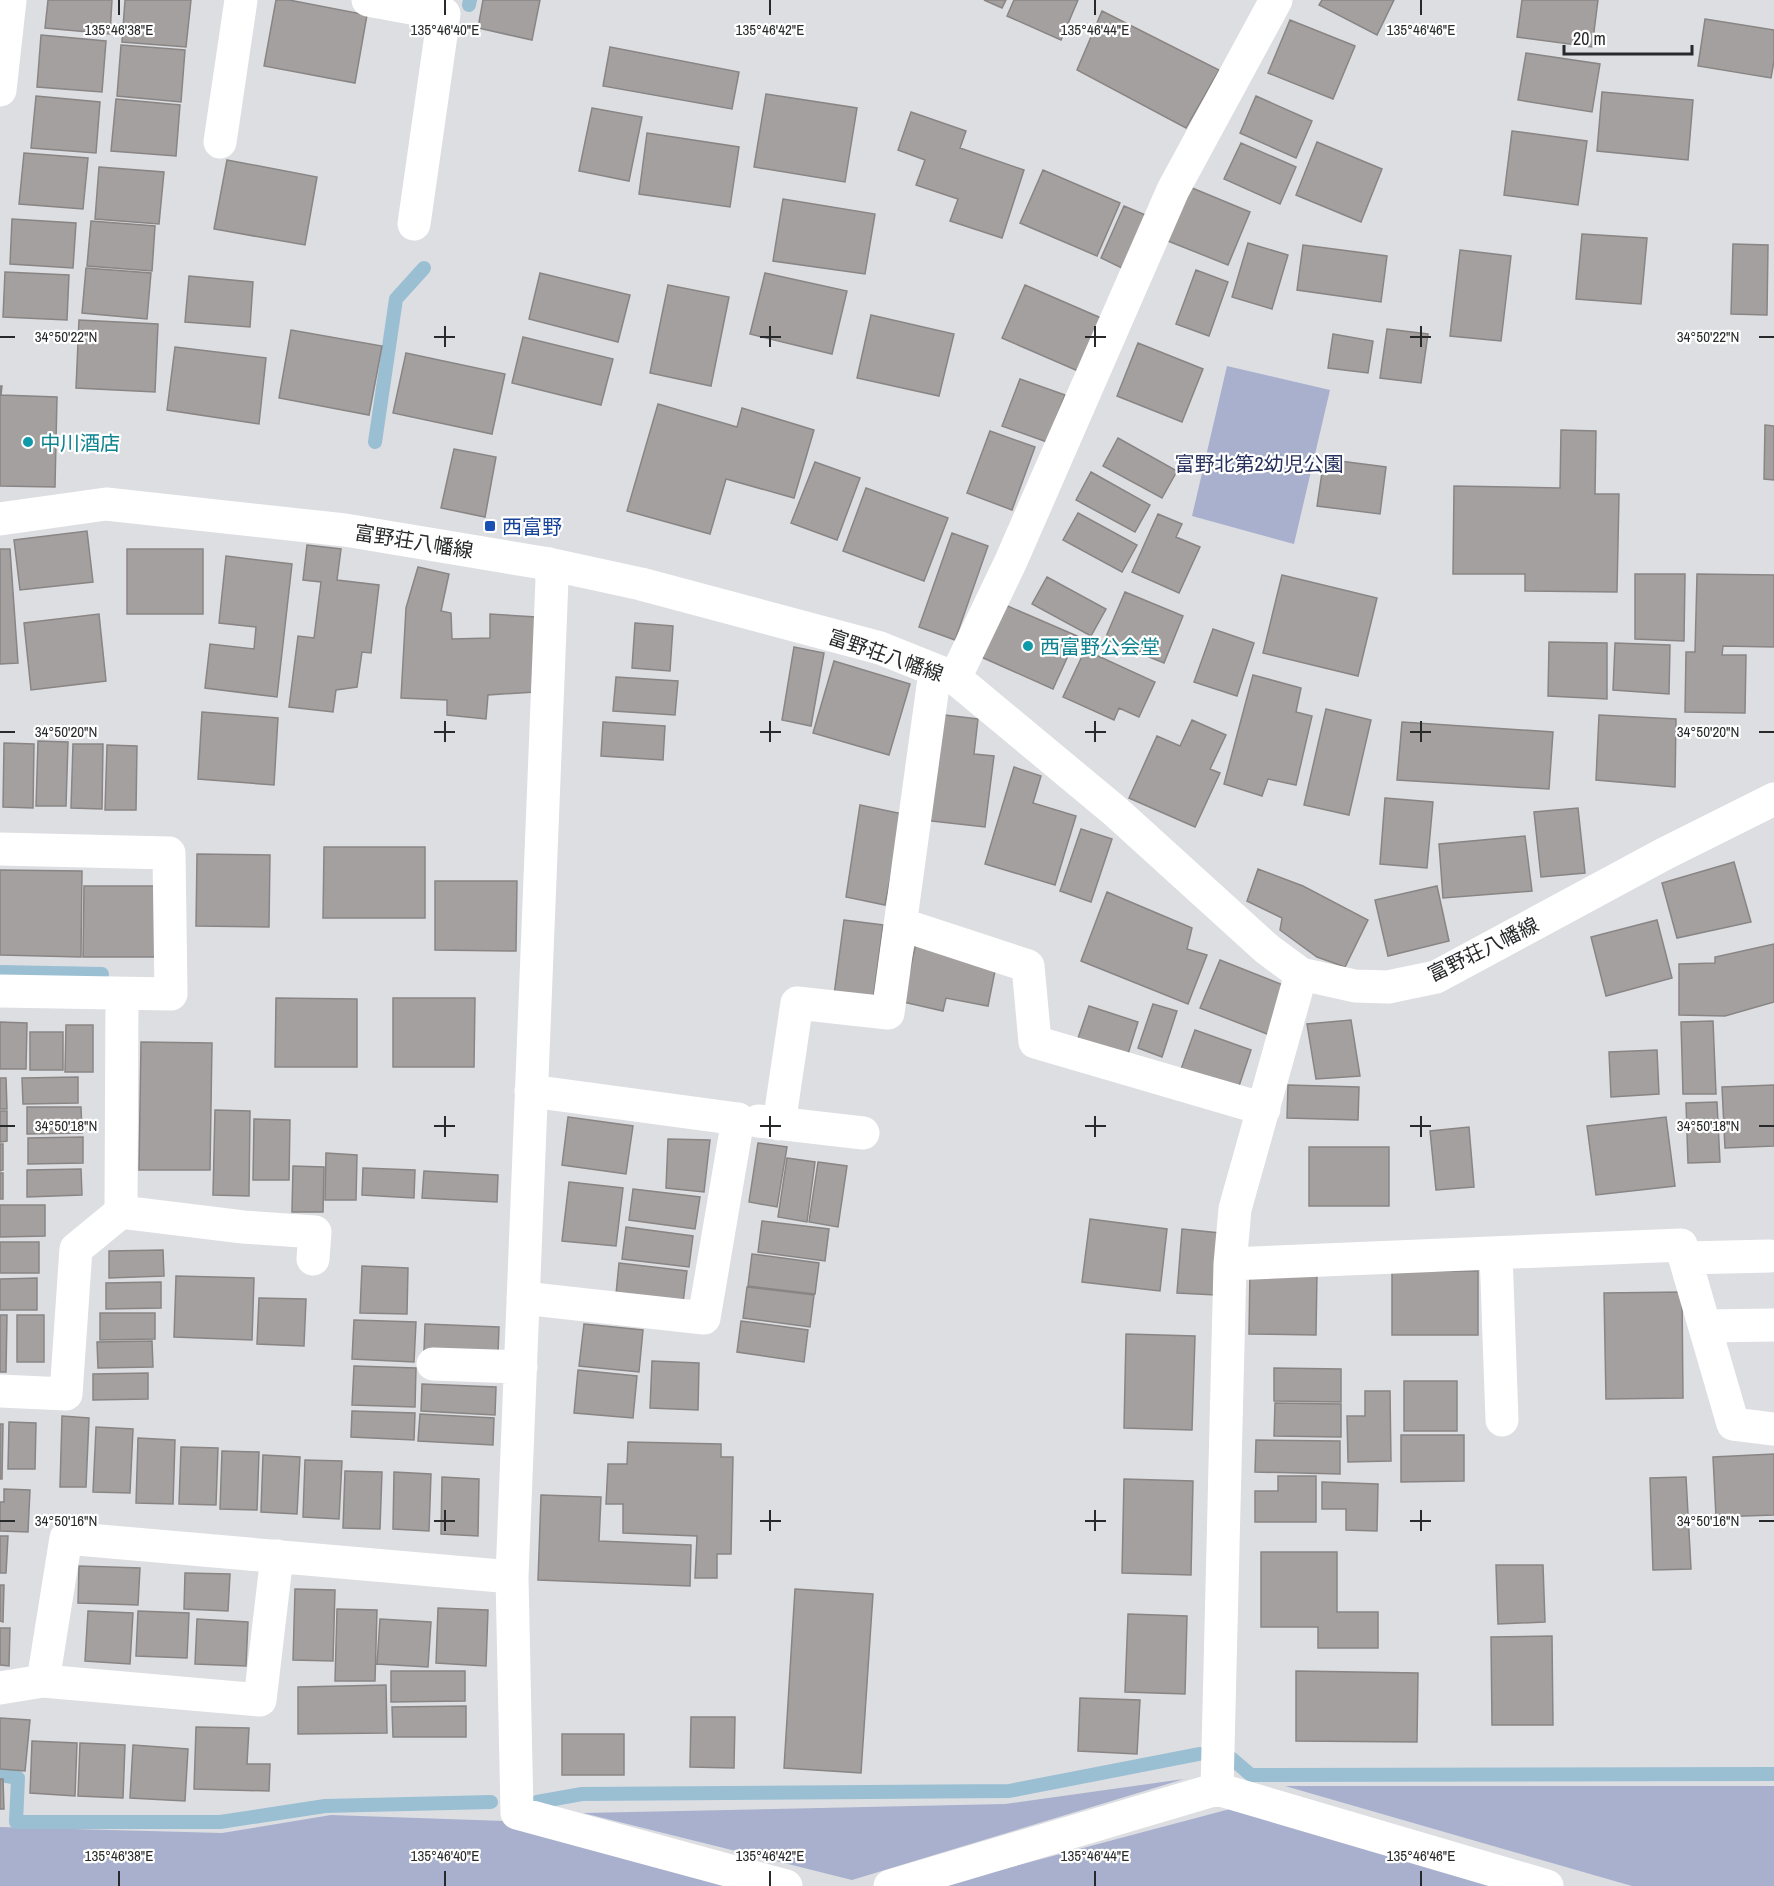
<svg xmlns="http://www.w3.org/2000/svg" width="1774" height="1886" viewBox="0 0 1774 1886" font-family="'Archivo Narrow','Noto Sans JP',sans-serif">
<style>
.green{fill:#a8b0cd}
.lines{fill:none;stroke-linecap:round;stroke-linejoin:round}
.stream{stroke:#9abfd3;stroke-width:14}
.building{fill:#a5a0a0;stroke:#898585;stroke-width:1.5}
.minor{stroke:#fff;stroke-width:33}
.major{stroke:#fff;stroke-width:33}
.ticks{fill:none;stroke:#28292a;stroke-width:2}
.culture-dot{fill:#0f9aa8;stroke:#fff;stroke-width:2}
.transit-dot{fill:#1a4fb4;stroke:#fff;stroke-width:2}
.labels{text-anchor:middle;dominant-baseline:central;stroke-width:4.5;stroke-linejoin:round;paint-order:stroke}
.culture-label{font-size:20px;fill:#0d838f;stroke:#fff;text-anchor:start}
.park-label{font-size:20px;fill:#28315d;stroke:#fff}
.transit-label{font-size:20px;fill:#164399;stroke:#fff;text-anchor:start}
.street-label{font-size:20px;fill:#28292a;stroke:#fff}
.ticks-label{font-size:15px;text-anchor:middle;fill:#28292a;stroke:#fff;stroke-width:4.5;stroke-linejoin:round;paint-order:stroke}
</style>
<rect width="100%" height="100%" fill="#dddee2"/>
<path class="green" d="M1227,366l103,24 -36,154 -102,-28z
M1184,1779l-332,101 -269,-67 422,-9z
M1285,1786h489v100h-142z
M1230,1809l270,77h-560z
M331,1815l173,6 233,65h-737v-59l222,6z"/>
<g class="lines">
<path class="stream" d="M469,5l1,-5
M375,442l21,-143 28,-31
M0,972l102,2
M1231,1758l20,17 523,-1
M0,1775l18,3 -2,44h204l105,-16 166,-4
M537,1802l45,-8 427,-3 190,-37"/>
</g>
<path class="building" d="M48,0h64l-2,34 -65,-6z
M125,0h66l-5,47 -64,-5z
M276,0h13l78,15 -12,68 -91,-17z
M483,0h57l-8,40 -54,-12z
M984,0h22l-4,8z
M1014,0h64l-17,40 -54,-24z
M1322,0h72l-17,35 -58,-30z
M1522,0h76l-6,47 -75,-10z
M1102,11l117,59 -33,58 -109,-58z
M1705,19l69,11v31l-3,17 -73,-12z
M1290,20l65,26 -22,53 -65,-26z
M41,35l65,6 -4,51 -65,-5z
M121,45l64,5 -4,52 -64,-6z
M610,47l129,25 -7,37 -129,-23z
M1526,53l74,11 -8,48 -74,-12z
M1602,92l91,8 -5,60 -91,-9z
M766,94l91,14 -12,74 -91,-15z
M36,96l64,6 -4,51 -65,-5z
M1256,96l56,25 -16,37 -56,-25z
M116,99l64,6 -4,51 -65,-5z
M592,108l50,9 -13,64 -50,-10z
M911,112l55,19 -6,17 64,22 -22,68 -52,-17 8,-22 -42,-14 9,-25 -27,-10z
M1512,131l75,10 -9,64 -74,-10z
M647,133l92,14 -9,60 -91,-13z
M1317,142l65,27 -21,53 -65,-27z
M1241,143l55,24 -16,37 -56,-25z
M24,153l64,5 -5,51 -64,-5z
M227,160l90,17 -12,68 -91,-16z
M99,167l65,5 -5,52 -64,-5z
M1043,170l77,33 -23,53 -77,-33z
M1185,185l65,27 -22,53 -65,-26z
M783,199l92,15 -10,60 -92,-13z
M1124,206l26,11 -24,53 -25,-12z
M12,219l64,4 -3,45 -63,-4z
M91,221l64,5 -3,45 -65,-5z
M1582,234l65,4 -6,66 -65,-5z
M1248,243l40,12 -16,54 -40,-12z
M1733,244l35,1 -1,70 -36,-1z
M1303,245l84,11 -6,46 -84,-12z
M1460,250l51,6 -10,85 -51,-5z
M86,268l65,5 -4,46 -65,-6z
M1196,270l32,12 -19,54 -33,-12z
M5,272l64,3 -2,45 -64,-3z
M540,273l90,22 -12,47 -89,-23z
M765,273l82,18 -15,63 -82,-20z
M189,276l64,6 -3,45 -65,-5z
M668,285l61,12 -18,89 -61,-13z
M1025,285l76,33 -23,53 -76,-33z
M871,315l83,19 -15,62 -82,-18z
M79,320l79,4 -3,68 -79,-4z
M1387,329l41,5 -7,49 -41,-5z
M291,330l91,16 -13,69 -90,-17z
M1333,334l40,7 -5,32 -40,-5z
M523,337l90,22 -12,46 -89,-22z
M1138,343l65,26 -21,53 -65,-26z
M175,347l91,11 -7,66 -92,-14z
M406,353l99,21 -13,60 -99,-21z
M1020,379l45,16 -18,47 -45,-16z
M0,386h2l-1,9 56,2 -2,90 -55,-1z
M658,404l79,23 5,-19 72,22 -20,68 -68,-19 -16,55 -83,-23z
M1765,425l9,1v54l-10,-1z
M1561,430l35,1 -1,63h24l-2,98 -92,-1v-17h-72l1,-88 106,2z
M990,431l45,16 -23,63 -45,-17z
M1118,438l59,33 -15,27 -59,-32z
M454,449l42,8 -11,60 -44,-9z
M1324,459l62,8 -6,47 -63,-8z
M815,462l45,16 -23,62 -46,-17z
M1091,472l59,33 -15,27 -59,-32z
M866,488l82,30 -24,63 -81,-30z
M1078,513l59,32 -15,27 -59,-32z
M1158,514l24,10 -6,13 24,10 -21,46 -47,-21z
M87,531l6,51 -73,8 -6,-50z
M952,533l36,13 -33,94 -36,-13z
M307,545l34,4 -4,31 42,5 -8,68 -9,-1 -5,35 -21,3 -3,22 -44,-5 9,-71 16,2 7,-56 -18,-2z
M0,549h10l8,114 -18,1z
M127,549h76v65h-76z
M226,556l66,8 -15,133 -72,-9 5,-44 44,5 2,-22 -37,-4z
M418,567l31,7 -8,37 10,2 1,26 38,-1v-24l46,3 -1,75 -47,3 -2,24 -39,-4v-15l-46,-2 5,-90z
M1635,574h50l-1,67 -49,-2z
M1697,574l77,1v72l-51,-1 -1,9h24l-1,58 -60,-1 1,-60h9z
M1282,575l95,23 -19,78 -95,-23z
M1047,577l59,32 -15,27 -59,-32z
M1125,592l58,24 -19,47 -59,-24z
M1003,604l74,32 -24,53 -74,-33z
M99,614l7,67 -75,9 -7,-67z
M635,623l38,3 -3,45 -38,-3z
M1213,629l41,14 -17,53 -43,-14z
M1549,642l58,1v56l-59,-3z
M1615,643l55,2 -1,49 -56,-4z
M794,647l30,6 -13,73 -29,-6z
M1085,650l70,32 -16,35 -20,-9 -5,12 -51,-23z
M834,661l76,23 -21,71 -76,-22z
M1253,675l48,13 -5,24 16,4 -16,69 -28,-6 -6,17 -38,-12z
M616,677l62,4 -3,34 -62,-4z
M1326,709l45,11 -22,95 -45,-10z
M202,712l76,6 -4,67 -76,-6z
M936,714l42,5 -4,35 20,2 -9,71 -62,-7z
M1599,715l77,4 -1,68 -79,-7z
M1192,720l34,15 -16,34 10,4 -25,54 -66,-29 28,-62 23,10z
M603,722l62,4 -2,34 -62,-4z
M1402,722l151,10 -4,57 -152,-9z
M38,741l30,1 -2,64h-30z
M4,743l30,1 -1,64 -30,-1z
M73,744h30l-1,65 -31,-1z
M107,745l30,1 -1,64h-31z
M1014,767l27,9 -8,27 43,13 -21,69 -70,-21z
M1385,798l48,4 -6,66 -47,-4z
M860,805l43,9 -18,91 -39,-8z
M1578,808l7,65 -44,4 -7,-65z
M1081,829l31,10 -21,63 -31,-11z
M1525,836l7,55 -89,7 -4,-54z
M324,847h101v71h-102z
M197,854l73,1 -1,72 -73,-1z
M1734,862l17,60 -74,16 -15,-55z
M1258,869l45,17 65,34 -23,47 -28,-10 -37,-27 2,-12 -35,-17z
M0,870l82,1 -1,86 -81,-2z
M435,881h82l-1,70 -81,-1z
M84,886h72l-1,71h-72z
M1437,886l12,55 -61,15 -13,-56z
M1107,892l85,36 -5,21 20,6 -19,49 -107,-43z
M844,920l39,5 -10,75 -39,-5z
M1657,920l15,58 -66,18 -15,-59z
M916,943l81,18 -9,45 -42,-8 -3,13 -40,-9z
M1774,944v58l-49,14 -46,-1v-51l36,-1v-6z
M1220,960l73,29 -18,48 -75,-29z
M276,998l81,1v68h-82z
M393,998h82l-1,69h-81z
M1153,1004l24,7 -15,46 -24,-9z
M1089,1006l49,16 -11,35 -50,-16z
M1351,1020l9,56 -44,3 -9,-55z
M1713,1021l3,73h-33l-2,-72z
M0,1022l27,1 -1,46h-26z
M66,1025h27v47h-28z
M1195,1030l56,20 -14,42 -57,-20z
M30,1032h33v38h-33z
M141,1042l71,1 -2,127h-71z
M1657,1050l2,44 -48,3 -2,-45z
M78,1077v26l-55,1 -1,-26z
M0,1078h6l1,31h-7z
M1288,1085l71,2 -1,33 -71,-2z
M1774,1085v61l-49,2 -3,-61z
M1717,1102l3,60 -32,1 -2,-60z
M27,1107h54l1,26 -55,1z
M215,1110l35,1 -1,85 -36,-1z
M0,1111h7v30l-7,1z
M568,1117l65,9 -7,48 -64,-9z
M1666,1117l9,69 -79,9 -9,-69z
M254,1119l36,1 -1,60h-36z
M1469,1127l5,60 -38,3 -6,-59z
M83,1137v26l-55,1v-26z
M668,1139l42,1 -6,52 -38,-4z
M758,1143l29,4 -10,60 -28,-5z
M0,1144h3v26l-3,1z
M1309,1147h80v59h-80z
M326,1153l31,2 -1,45h-31z
M787,1158l28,4 -8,60 -29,-5z
M818,1162l29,4 -9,61 -29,-5z
M293,1166l31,1 -1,45h-31z
M363,1168l52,2 -1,28 -52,-3z
M81,1169l1,26 -55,2v-27z
M424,1171l74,4 -1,27 -75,-4z
M0,1173h3v26h-3z
M569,1182l54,6 -7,58 -54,-5z
M633,1189l67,8 -5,32 -66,-9z
M0,1205h45v31l-45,1z
M1090,1219l77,10 -7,62 -78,-9z
M762,1221l67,8 -4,32 -67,-9z
M626,1227l67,9 -4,31 -67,-8z
M1182,1229l38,4 -4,62 -39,-2z
M0,1242h39v31h-39z
M163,1250l1,26 -55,2v-27z
M752,1254l67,9 -4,31 -67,-8z
M619,1263l68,8 -4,32 -67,-9z
M362,1266l46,2 -1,46 -47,-1z
M1250,1269l67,2 -1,64 -67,-1z
M1392,1271h86v64h-86z
M176,1276l78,2 -2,62 -78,-3z
M37,1278v32h-37v-31z
M161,1282v26l-55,1v-26z
M747,1287l67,8 -4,32 -67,-9z
M1682,1292l1,106 -77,1 -2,-106z
M259,1298l47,1 -2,47 -47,-2z
M100,1313h55v26l-55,1z
M0,1315h7l-1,57h-6z
M17,1315h27v47h-27z
M354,1320l62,2 -2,40 -62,-3z
M741,1321l67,9 -4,32 -67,-10z
M425,1324l74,3 -1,27 -74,-3z
M584,1324l59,6 -4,42 -60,-6z
M1126,1334l69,2 -3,94 -68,-2z
M152,1341l1,26 -55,1 -1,-26z
M652,1361l47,2 -1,47 -48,-2z
M354,1366l62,2 -1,39 -63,-2z
M1274,1368l67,1v33l-67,-1z
M578,1370l59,6 -4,42 -59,-5z
M148,1373v26l-55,1v-26z
M1404,1381h53v50h-53z
M422,1384l74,3 -1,28 -74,-4z
M1365,1391h25l1,70 -43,1 -1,-46h18z
M1275,1403l66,1v33l-67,-1z
M352,1411l63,2 -1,27 -63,-3z
M420,1414l74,4 -1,27 -75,-4z
M62,1416l27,2 -3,69h-26z
M9,1422l27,1 -1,46h-27z
M0,1424h3l-1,55h-2z
M96,1427l37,2 -3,64 -37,-1z
M1401,1435h63v46l-63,1z
M138,1438l37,2 -2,64 -37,-1z
M1256,1440l84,1v33l-85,-2z
M628,1442l93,2v13h12l-2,97h-14v24h-22l2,-42 -74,-3v-29h-17l2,-40h19z
M181,1447l37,1 -2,57 -37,-1z
M222,1451l37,1 -2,58 -37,-1z
M1774,1454v61l-58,2 -3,-60z
M263,1455l37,2 -3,57 -36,-2z
M305,1460l37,1 -3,58 -36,-2z
M345,1471l37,1 -2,57 -37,-1z
M394,1472l37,2 -2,57 -36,-2z
M1278,1476h38v46h-61v-31h23z
M442,1477l37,2 -1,57 -37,-2z
M1686,1477l5,92 -38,1 -3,-92z
M1124,1479l69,2 -2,94 -69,-2z
M1322,1482l56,2 -1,47 -31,-1v-21h-24z
M4,1489l26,1 -2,42 -28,-1v-29h4z
M541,1495l60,2 -2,44 92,4 -1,41 -152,-6z
M0,1536h8l-2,37h-6z
M1261,1552h76v60h41v36h-60v-21h-57z
M1496,1565h47l2,57 -47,2z
M79,1566l61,2 -2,37 -60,-2z
M185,1573l45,1 -2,37 -44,-2z
M0,1585h4l-1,37 -3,-1z
M295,1589l40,1 -2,71 -40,-1z
M795,1589l78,5 -12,179 -77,-5z
M438,1608l50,2 -2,56 -50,-3z
M337,1609l40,1 -2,71h-40z
M88,1611l45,2 -3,51 -45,-3z
M138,1611l51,2 -2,45 -51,-2z
M1128,1614l59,2 -2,78 -60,-2z
M197,1619l51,3 -2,44 -51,-2z
M380,1619l51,3 -3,45 -51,-3z
M0,1628h10l-1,38 -9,-1z
M1552,1636l1,89h-61l-1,-88z
M391,1671h74v30l-74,1z
M1296,1671l122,2 -1,69 -121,-1z
M386,1685l1,48 -89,1v-47z
M1080,1698l60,2 -3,54 -59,-3z
M466,1706v31h-73l-1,-30z
M691,1717h44l-1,51 -44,-1z
M0,1718l30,2 -5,51 -25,-2z
M196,1727l53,1 -2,36h23l-1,27 -75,-2z
M562,1734h62v41h-62z
M32,1741l45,2 -2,53 -45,-3z
M80,1743l45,2 -2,53 -45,-2z
M133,1745l55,4 -3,52 -55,-3z
M0,1779h3l1,30h-4z"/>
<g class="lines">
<path class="minor" d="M368,0l76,14 -30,210
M0,90l10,-90
M220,142l21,-142
M549,564l3,15 -40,998 5,236 269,73
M955,678l56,-117 162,-371 103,-190
M0,849l169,4 2,141 -171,-3
M900,924l128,42 7,76 229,67
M758,1121l105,12
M779,1124l18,-121 91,10 45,-327
M121,1212l122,15 72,5 -2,27
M1496,1253l6,167
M1685,1258l85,-2
M1230,1264l451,-19 52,179 41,5
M523,1298l181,20 34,-199 -207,-28
M1705,1326l69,-1
M433,1364l88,3
M0,1391l66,3 10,-145 45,-37 1,-218
M277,1556l-17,144 -217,-19 23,-143 446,39
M0,1688l43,-7
M1217,1789l13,-525 5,-55 66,-235
M890,1886l327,-97 330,97"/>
<path class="major" d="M0,519l106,-15 239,26 204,34 92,20 239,64 75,30 160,133 152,138 34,25 54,12 33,1 48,-10 228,-123 110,-55"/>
</g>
<path class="ticks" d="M119,0v15M445,0v15M770,0v15M1095,0v15M1421,0v15M445,326v21M770,326v21M1095,326v21M1421,326v21M0,337h15M434,337h21M760,337h21M1085,337h21M1410,337h21M1759,337h15M445,721v21M770,721v21M1095,721v21M1421,721v21M0,732h15M434,732h21M760,732h21M1085,732h21M1410,732h21M1759,732h15M445,1116v21M770,1116v21M1095,1116v21M1421,1116v21M0,1126h15M434,1126h21M760,1126h21M1085,1126h21M1410,1126h21M1759,1126h15M445,1510v21M770,1510v21M1095,1510v21M1421,1510v21M0,1521h15M434,1521h21M760,1521h21M1085,1521h21M1410,1521h21M1759,1521h15M119,1871v15M445,1871v15M770,1871v15M1095,1871v15M1421,1871v15"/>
<g class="culture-dot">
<circle cx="28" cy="442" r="6"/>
<circle cx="1028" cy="646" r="6"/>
</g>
<rect class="transit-dot" x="484" y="520" width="12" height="12" rx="3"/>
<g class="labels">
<g class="culture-label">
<text x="40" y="442">中川酒店</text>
<text x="1040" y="646">西富野公会堂</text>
</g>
<g class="park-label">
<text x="1259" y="463">富野北第2幼児公園</text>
</g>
<g class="transit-label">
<text x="502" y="526">西富野</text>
</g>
<g class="street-label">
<text transform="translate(414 541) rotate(9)">富野荘八幡線</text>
<text transform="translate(886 655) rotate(19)">富野荘八幡線</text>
<text transform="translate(1483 949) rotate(-26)">富野荘八幡線</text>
</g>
</g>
<g class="ticks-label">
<text x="119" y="35">135°46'38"E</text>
<text x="445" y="35">135°46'40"E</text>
<text x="770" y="35">135°46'42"E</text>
<text x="1095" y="35">135°46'44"E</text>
<text x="1421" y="35">135°46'46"E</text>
<text x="66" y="342">34°50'22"N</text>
<text x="1708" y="342">34°50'22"N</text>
<text x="66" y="737">34°50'20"N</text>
<text x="1708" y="737">34°50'20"N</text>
<text x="66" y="1131">34°50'18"N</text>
<text x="1708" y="1131">34°50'18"N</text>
<text x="66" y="1526">34°50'16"N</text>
<text x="1708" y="1526">34°50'16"N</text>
<text x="119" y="1861">135°46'38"E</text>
<text x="445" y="1861">135°46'40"E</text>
<text x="770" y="1861">135°46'42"E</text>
<text x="1095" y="1861">135°46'44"E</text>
<text x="1421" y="1861">135°46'46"E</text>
</g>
<path d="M1564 45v9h128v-9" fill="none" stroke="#28292a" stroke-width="3"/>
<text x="1573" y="45" font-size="18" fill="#28292a" stroke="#ffffff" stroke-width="4.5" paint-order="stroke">20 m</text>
</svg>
